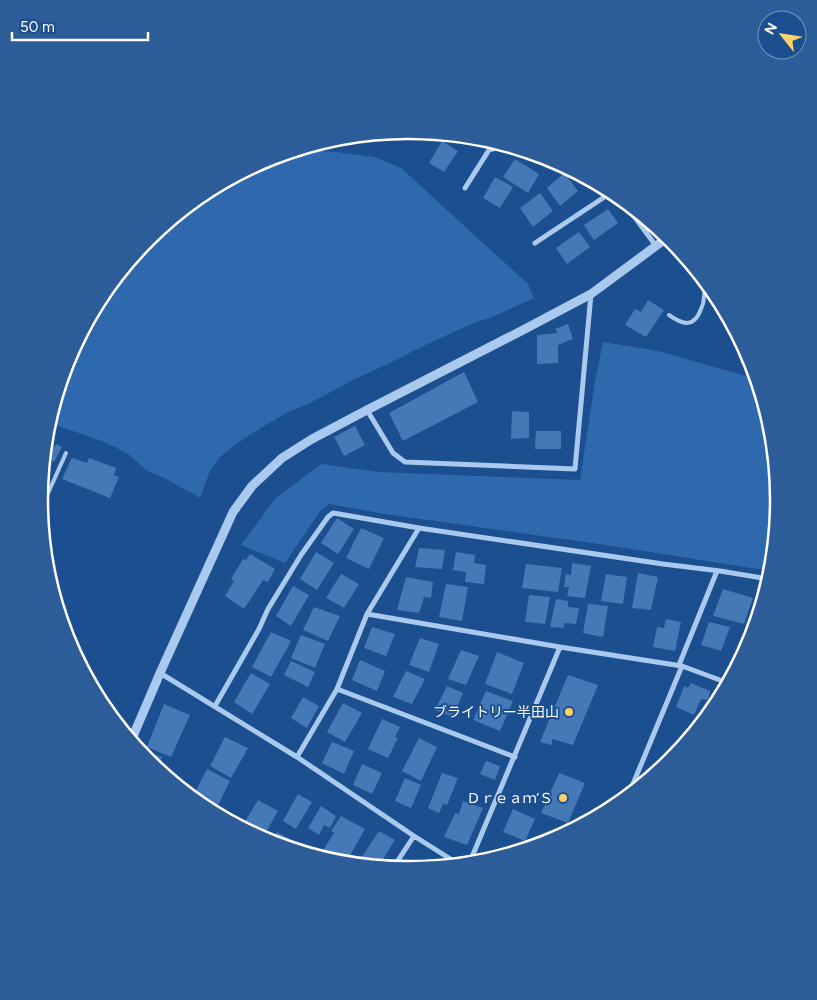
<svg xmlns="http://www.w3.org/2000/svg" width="817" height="1000" viewBox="0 0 817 1000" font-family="Figtree,'Noto Sans JP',sans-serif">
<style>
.green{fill:#2e69ad}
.building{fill:#4478b7}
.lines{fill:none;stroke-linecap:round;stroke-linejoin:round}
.service{stroke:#a9c9ee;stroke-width:4}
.minor{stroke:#a9c9ee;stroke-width:5}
.tertiary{stroke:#a9c9ee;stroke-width:9}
.poi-dot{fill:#ffd166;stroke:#1b4f8f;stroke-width:2}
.labels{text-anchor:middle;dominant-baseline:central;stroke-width:4;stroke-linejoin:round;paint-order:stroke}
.poi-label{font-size:14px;fill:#fff;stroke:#1b4f8f;text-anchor:end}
.rim{fill:none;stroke:#fff;stroke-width:2.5}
</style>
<rect width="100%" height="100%" fill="#1b4f8f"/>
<path class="green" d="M299,149l37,3 38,5 27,11 127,116 6,14 -44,20 -14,4 -53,24 -29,15 -39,18 -45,24 -24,10 -35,21 -16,11 -15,12 -10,14 -10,27 -34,-19 -20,-9 -19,-17 -25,-12 -55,-19 20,-64 34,-64 46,-56 56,-46 64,-34z
M603,342l55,9 98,28 15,49 7,72 -7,71 -165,-26 -221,-31 -56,-10 -8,6 -36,53 -44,-18 34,-46 46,-35 58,8 201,8 15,-99z"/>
<path class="building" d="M442,141l16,10 -14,21 -15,-9z
M515,159l24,15 -11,19 -25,-16z
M564,173l14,18 -18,15 -13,-18z
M495,177l18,10 -13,21 -17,-10z
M540,193l13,18 -20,16 -13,-19z
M608,209l10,14 -24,17 -10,-15z
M579,232l11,15 -23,17 -11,-16z
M648,300l16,10 -18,27 -21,-12 10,-16 6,3z
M568,324l5,15 -15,6v18l-21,1v-29l21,-2 -3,-4z
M746,351l4,8 3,9 -13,-5z
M464,372l14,30 -75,39 -14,-28z
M512,411l17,1v26l-18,1z
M355,426l10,19 -21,11 -10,-19z
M536,431h25v18h-26z
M45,441l10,5 1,-2 6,3 -8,15 -11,-5z
M72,458l15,5 2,-5 27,10 -2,7 5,2 -9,21 -48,-19z
M43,461l9,3 -8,19 -3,-2z
M337,518l17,11 -16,25 -17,-11z
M361,528l23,10 -15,31 -23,-11z
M419,548l26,2 -3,19 -27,-2z
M316,552l18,11 -17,27 -17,-11z
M456,552l19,3 -1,8 12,2 -2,19 -19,-2 1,-10 -13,-2z
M250,554l25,15 -7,13 -5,-2 -19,29 -19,-13 9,-15 -3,-2 12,-20 3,1z
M572,563l19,3 -6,32 -18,-2 2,-9h-5l2,-13 5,1z
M526,564l36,4 -4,24 -36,-4z
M638,573l20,4 -7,33 -19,-2z
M341,574l18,10 -15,24 -18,-10z
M606,574l21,3 -4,27 -22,-3z
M406,577l27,5 -2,16 -7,-1 -5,16 -22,-3z
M446,584l22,3 -6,34 -23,-4z
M293,586l16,9 -18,31 -15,-10z
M723,589l30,9 -9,26 -31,-8z
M762,590l4,1 -8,24 -4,-1z
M529,595l21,2 -5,27 -20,-2z
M556,599l12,2v6l11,1 -3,16 -12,-1v5l-14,-1z
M588,604l20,2 -5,31 -20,-4z
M314,607l26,9 -12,25 -25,-11z
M752,618l5,1 -7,24 -5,-2z
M666,619l15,3 -6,29 -22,-4 4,-20 7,1z
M709,622l21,5 -9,24 -20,-6z
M372,627l23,7 -9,22 -22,-8z
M271,632l20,9 -20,36 -19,-10z
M301,635l24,9 -10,24 -24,-10z
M420,638l19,6 -10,28 -20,-7z
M742,646l5,2 -11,19z
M461,650l18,6 -13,29 -18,-6z
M497,652l27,11 -12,31 -27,-10z
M360,660l25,11 -8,20 -25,-11z
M291,661l24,11 -7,15 -24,-12z
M406,671l19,8 -13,25 -19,-7z
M251,673l19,11 -18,30 -18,-12z
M568,675l30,10 -25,60 -21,-6v6l-12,-3z
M691,683l19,8 -2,9 -7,-1 -7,16 -18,-8 8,-21 4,2z
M447,686l16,7 -10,24 -18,-7z
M486,691l27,10 -13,30 -27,-11z
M303,697l16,9 -12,22 -16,-10z
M343,703l19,10 -17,29 -18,-10z
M164,704l26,11 -19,42 -24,-10z
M382,719l18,8 -5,10 3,1 -10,20 -20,-9z
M225,737l23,11 -17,30 -21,-12z
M419,738l18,9 -16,34 -19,-10z
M332,742l22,9 -10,23 -22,-11z
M148,752l14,5 -3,8 5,1 -3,7 -16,-14z
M486,761l14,5 -5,14 -15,-6z
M362,764l20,9 -10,21 -19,-9z
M207,769l23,12 -16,32 -11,-6 -11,-9z
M442,773l16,5 -11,27 -4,-1 -4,9 -11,-5z
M559,773l26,10 -17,40 -27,-10z
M405,778l16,7 -10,23 -16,-7z
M298,794l14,8 -16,27 -13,-8z
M258,800l20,11 -16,28 -21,-11z
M463,801l20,7 -16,37 -23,-8 11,-24 4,1z
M321,806l15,10 -6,12 -6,-3 -5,10 -11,-7z
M513,809l22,10 -10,22 -22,-9z
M341,816l24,13 -17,30 -4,-2 -3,6 -19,-11 12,-19 -3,-2z
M379,831l16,9 -17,27 -9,-1 -9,-6z
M277,832l18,10 -4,7 -20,-6z
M429,858l10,9 -20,2z"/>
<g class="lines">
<path class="service" d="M669,315c14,10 25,13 32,-6 2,-4 3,-8 3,-12 1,-5 0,-10 1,-16
M40,511l26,-58"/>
<path class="minor" d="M465,188l24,-38 10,-3 9,-1
M620,197l36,49
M535,243l77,-51
M367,410l26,43 12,9 170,7 16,-175
M679,665l38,-94
M160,673l137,84 117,79 46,29
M728,683l-46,-17 -122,-19 -193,-33 52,-86 244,36 57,7 49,8
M337,689l178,68
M215,706l44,-77 9,-20 33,-54 27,-38 5,-4 6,1 80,14
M297,757l40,-68 30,-75
M628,796l54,-130
M469,864l91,-217
M393,868l21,-32"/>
<path class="tertiary" d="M131,741l29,-68 73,-161 19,-26 30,-28 30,-19 55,-29 156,-80 68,-36 77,-57"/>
</g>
<g class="poi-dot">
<circle cx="569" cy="712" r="5"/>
<circle cx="563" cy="798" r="5"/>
</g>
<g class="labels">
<g class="poi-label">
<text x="559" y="712">ブライトリー半田山</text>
<text x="553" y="798">Ｄｒｅａｍ’Ｓ</text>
</g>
</g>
<path d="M0 0H817V1000H0ZM48 500a361 361 0 1 1 722 0a361 361 0 1 1-722 0Z" fill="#2d5d98" fill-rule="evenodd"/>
<path class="rim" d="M48 500a361 361 0 1 1 722 0a361 361 0 1 1-722 0Z"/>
<g transform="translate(782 35) rotate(300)"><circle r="24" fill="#1b4f8f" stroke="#7695bc"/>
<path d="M0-4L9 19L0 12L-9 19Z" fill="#ffd166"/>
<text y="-8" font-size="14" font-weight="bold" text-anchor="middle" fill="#ffffff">N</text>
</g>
<path d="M12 32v8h136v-8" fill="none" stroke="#ffffff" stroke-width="2.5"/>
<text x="20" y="32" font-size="15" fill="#ffffff" stroke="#1b4f8f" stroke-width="4" paint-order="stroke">50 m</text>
</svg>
